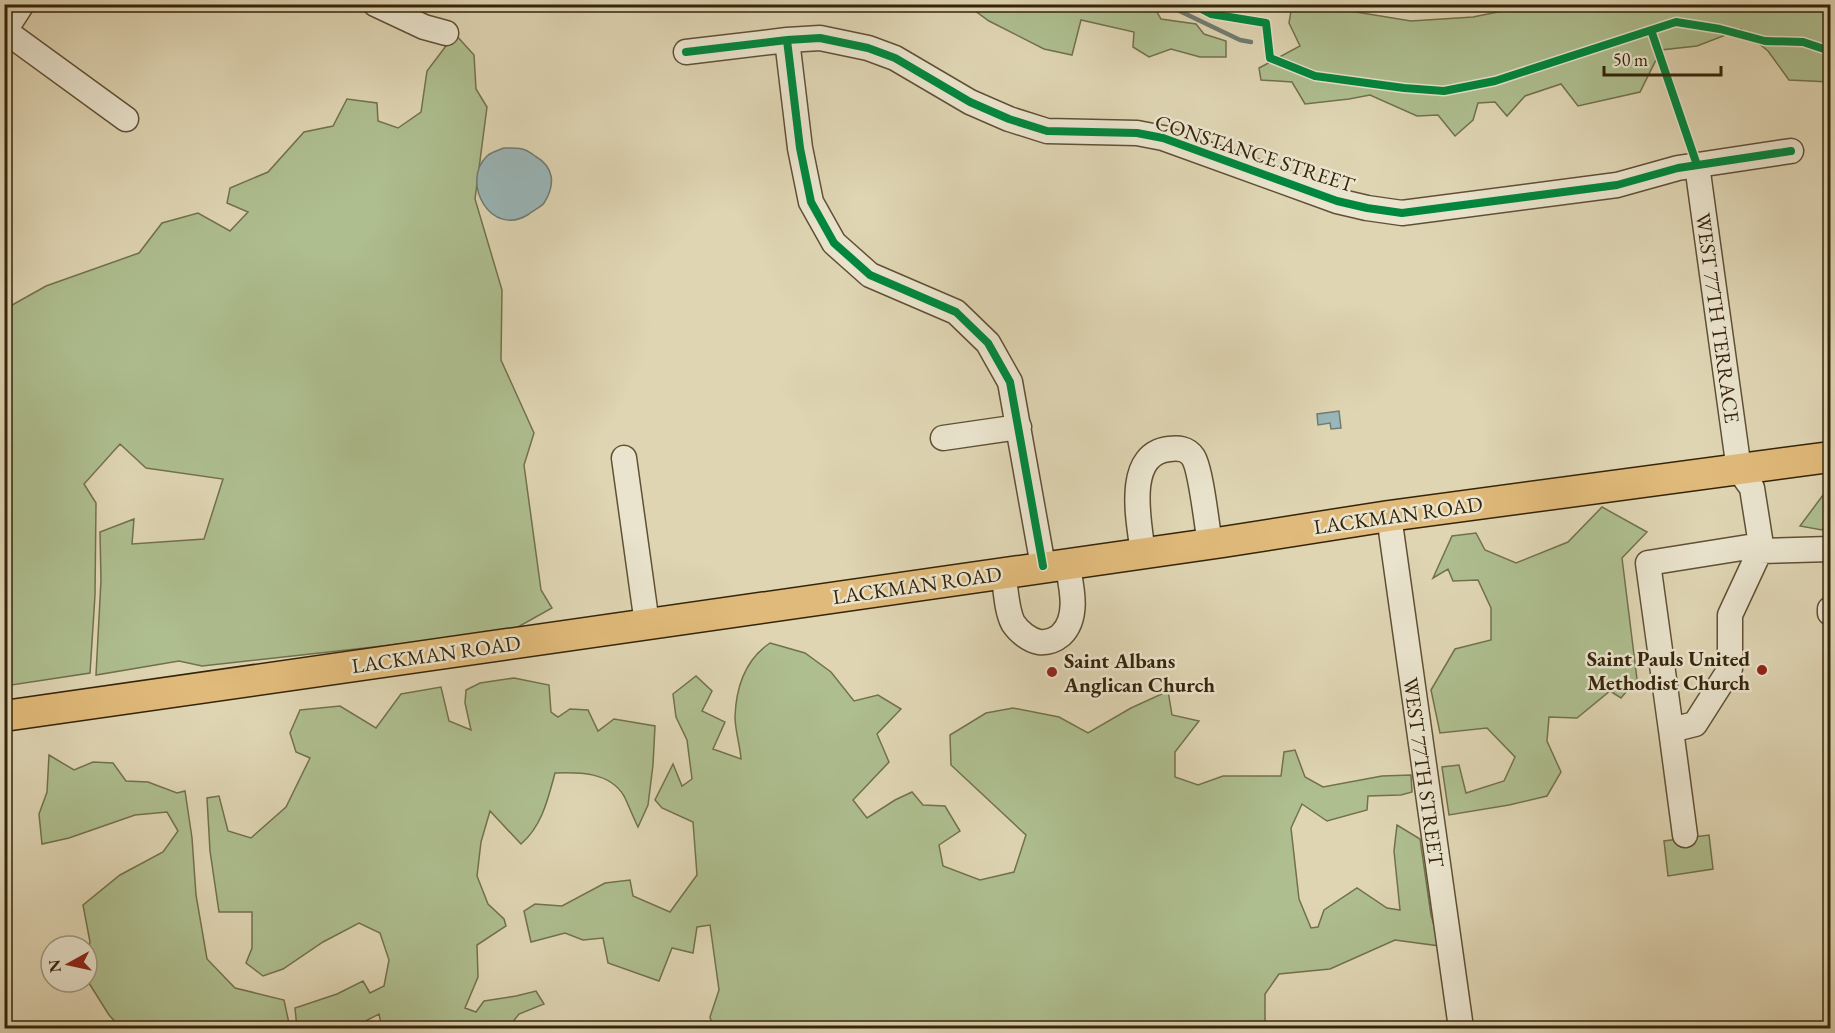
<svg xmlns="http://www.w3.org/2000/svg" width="1835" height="1033" viewBox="0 0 1835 1033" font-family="'EB Garamond',serif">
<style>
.green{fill:#aebe8f;stroke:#72714c;stroke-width:1.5}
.water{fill:#99b6b8;stroke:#717c72;stroke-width:1.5}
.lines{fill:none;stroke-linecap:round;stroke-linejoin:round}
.stream{stroke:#717c72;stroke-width:4.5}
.minor-casing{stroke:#605034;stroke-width:27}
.major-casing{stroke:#35240a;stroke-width:33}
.minor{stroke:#eae4ce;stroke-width:24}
.major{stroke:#e0ba7a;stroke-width:30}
.cycleway-casing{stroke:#eae4ce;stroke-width:11}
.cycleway{stroke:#00873e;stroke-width:8}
.poi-dot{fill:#8f2418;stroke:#eae4ce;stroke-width:2}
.labels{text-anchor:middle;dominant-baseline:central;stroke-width:5;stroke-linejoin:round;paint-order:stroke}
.street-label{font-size:21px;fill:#35240a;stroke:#eae4ce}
.poi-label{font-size:21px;font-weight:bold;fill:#35240a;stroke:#eae4ce;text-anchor:end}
</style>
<rect width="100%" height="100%" fill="#dfd5b3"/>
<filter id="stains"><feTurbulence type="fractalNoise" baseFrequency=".00333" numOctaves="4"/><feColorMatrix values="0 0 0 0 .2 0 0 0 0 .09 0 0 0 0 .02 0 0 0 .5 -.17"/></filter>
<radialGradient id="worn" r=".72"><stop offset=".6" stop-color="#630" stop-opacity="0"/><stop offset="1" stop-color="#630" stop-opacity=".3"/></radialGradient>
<path class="green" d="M1537,4l293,1v77l-41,-2 -21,-29 -27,-22 -44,17 -36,4 -21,42 -62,14 -17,-22 -36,12 -18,20 -12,-14 -17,1 -5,17 -18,16 -17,-21 -21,1 -47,-21 -21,4 -44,5 -13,-22 -31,-2 -2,-12 41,-22 -11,-23 3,-18h33l25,6 61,10 62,-4z
M967,5h186l8,14 35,5 8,10 22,7v16h-26l-29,-8 -22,8 -16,-10 1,-15 -53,-12 -9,35 -28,-6 -55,-28z
M455,34l19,21 2,34 11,18 -12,92 27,91 -1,70 33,73 -10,32 17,125 11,18 -43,24 -307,34 -23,-5 -83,14 5,-95 -1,-48 34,-13 -2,25 72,-5 19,-60 -77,-11 -26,-24 -36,40 12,19 -1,92 -5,78 -85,13v-377l41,-23 93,-33 23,-30 36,-10 32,18 18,-19 -21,-9 3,-15 38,-16 36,-40 29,-6 14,-27 30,4 1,18 20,7 23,-16 6,-41z
M1829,487h1v28l-8,15 -22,-4z
M1602,507l45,25 -25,26 15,121 -16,19 -11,-7 -33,27 -28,-1 -2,24 14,31 -14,24 -38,9 -60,10 -7,-48 17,-2 7,28 38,-12 11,-24 -28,-29 -47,5 -9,-43 24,-41 36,-9v-32l-13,-28 -25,1 -5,-12 -15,9 19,-42 24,-3 9,17 31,13 52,-21z
M770,643l35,10 26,19 23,29 24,-6 23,14 -24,25 12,28 -36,38 14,18 28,-18 17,-8 11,13 22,1 15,25 -21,14 4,21 37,14 34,-8 12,-37 -75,-70 -1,-30 36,-22 27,-5 46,9 29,16 43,-25 37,-17 4,24 27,6 -24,31v25l23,8 25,-9h58l3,-24 11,-2 10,27 18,10 59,-11 29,-1 1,17 -11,3 -33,1 -1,14 -40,11 -25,-17 -11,24 8,71 12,29 7,-1 6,-17 33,-22 30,20 13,2 -6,-59 3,-26 23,14 11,76 9,31 -45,-6 -65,29 -51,5 -14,20v34h-337l-2,-1 -9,1h-204l-3,-11 9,-27 -9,-65 -13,2 -4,26 -21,-5 -13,33 -51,-18 -5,-25 -20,2 -18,-7 -34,9 -7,-31 11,-7 27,2 43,-23 25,-3 3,16 37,16 27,-37 -4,-53 -31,-14 -7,-8 18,-36 9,22 10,-7 -5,-39 -11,-23 -3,-23 23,-18 16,15 -10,20 23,11 -12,27 28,10c-1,-14 -6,-29 -6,-42 1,-30 10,-57 35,-74z
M514,678l35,7 2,27 7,5 12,-8 18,1 10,21 16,-12 41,7 -2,39 -5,40 -10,22c-5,-10 -9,-21 -14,-31 -14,-24 -45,-24 -69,-23 -7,26 -13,53 -34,71l-31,-33 -9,31 -4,34 11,28 16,15 2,7 -29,19 1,32 -13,31 11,4 8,-11 32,-5 20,-5 8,13 -25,10 -11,14h-126l-3,-14 -25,13 -57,1 -2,-20 42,-14 26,-13 7,12 14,-7 5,-26 -9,-27 -21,-10 -36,19 -40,27 -20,7 -17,-13 6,-15v-36h-33l-9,-61 -3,-53 12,-2 9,35 23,7 35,-31 24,-49 -14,-6 -6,-19 10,-23 40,-4 36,22 25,-34 40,-7 8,34 22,9 -6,-27 1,-13 14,-7z
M49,755l25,15 19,-8 20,1 13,18 22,1 29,11 8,-2 7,47 4,57 11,64 28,29 49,12 6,28h-169l-12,-13 -22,-35v-25l3,-13 -7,-37 37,-30 43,-23 15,-21 -11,-19 -32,3 -66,23 -27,6 -3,-30 8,-22z
M1709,835l4,34 -45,7 -4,-35z"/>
<path class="water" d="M504,148c6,0 13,0 18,1 5,1 9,4 13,7 19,11 21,28 9,47 -3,4 -10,7 -15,11 -38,25 -69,-32 -42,-58 4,-4 12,-6 17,-8z
M1339,411l2,17 -10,1 -1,-6 -12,2 -1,-11z"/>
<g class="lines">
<path class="stream" d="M1165,4l75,36 11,2"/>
<defs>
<path id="minor" d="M375,4l49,23 22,6
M5,31l121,88
M4,32l18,-28
M787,40l13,108 11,54 23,41 36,32 86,37 32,31 22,39 33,184
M686,52l101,-12 33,-2 48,10 27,10 75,44 39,17 38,12 90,2 26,5 174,63 30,7 35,5 215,-28 61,-17 113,-17
M943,438l76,-11
M624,458l23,166
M1389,516l72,512
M1759,551l71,-2
M1143,553c-4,-31 -19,-99 26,-104 9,-1 18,-1 24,8 8,12 14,70 17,87
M1003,572c3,16 3,37 10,51 6,9 16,17 26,19 9,1 16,-2 22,-7 19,-18 10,-50 6,-72
M1830,613v-4
M1671,730l-23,-167 113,-18
M1685,835l-14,-105 24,-6 35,-55v-54l27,-58 4,-12 -9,-57 -13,-18 -42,-305"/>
<path id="major" d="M4,716l1219,-174 166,-26 441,-59"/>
</defs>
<use href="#minor" class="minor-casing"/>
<use href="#major" class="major-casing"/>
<use href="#minor" class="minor"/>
<use href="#major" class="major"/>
<defs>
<path id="cycleway" d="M1192,4l19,10 55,9 4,35 45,18 89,12 40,3 51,-10 181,-59 44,7 45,12 38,1 27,9
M1651,30l46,135
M787,40l13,108 11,54 23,41 36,32 86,37 32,31 22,39 33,184
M686,52l101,-12 33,-2 48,10 27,10 75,44 39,17 38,12 90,2 26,5 174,63 30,7 35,5 215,-28 61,-17 113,-17"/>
</defs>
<use href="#cycleway" class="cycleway-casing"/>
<use href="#cycleway" class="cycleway"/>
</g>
<g class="poi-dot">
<circle cx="1762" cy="670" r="6"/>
<circle cx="1052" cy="672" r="6"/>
</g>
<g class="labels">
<g class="street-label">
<text transform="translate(1255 153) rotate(18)">CONSTANCE STREET</text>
<text transform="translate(1718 318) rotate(82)">WEST 77TH TERRACE</text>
<text transform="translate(1398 515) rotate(-8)">LACKMAN ROAD</text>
<text transform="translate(917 585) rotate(-8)">LACKMAN ROAD</text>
<text transform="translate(436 654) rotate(-8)">LACKMAN ROAD</text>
<text transform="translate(1424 772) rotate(82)">WEST 77TH STREET</text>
</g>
<g class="poi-label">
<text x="1750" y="658">Saint Pauls United<tspan x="1750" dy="24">Methodist Church</tspan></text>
<text x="1064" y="660" text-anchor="start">Saint Albans<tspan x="1064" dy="24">Anglican Church</tspan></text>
</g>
</g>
<rect width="1835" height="1033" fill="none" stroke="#dfd5b3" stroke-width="24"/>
<rect x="6" y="6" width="1823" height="1021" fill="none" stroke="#35240a" stroke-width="3"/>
<rect x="12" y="12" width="1811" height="1009" fill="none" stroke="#35240a" stroke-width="1.5"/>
<g transform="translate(69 964) rotate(262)"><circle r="28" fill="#eae4ce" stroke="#a29780" stroke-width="1.5"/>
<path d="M0-4.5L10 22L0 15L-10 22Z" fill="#8f2418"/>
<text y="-9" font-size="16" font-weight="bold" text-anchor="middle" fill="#35240a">N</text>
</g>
<path d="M1604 66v9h117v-9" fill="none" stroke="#35240a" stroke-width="3"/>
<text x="1613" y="66" font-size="18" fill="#35240a" stroke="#eae4ce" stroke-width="4.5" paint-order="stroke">50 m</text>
<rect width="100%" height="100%" filter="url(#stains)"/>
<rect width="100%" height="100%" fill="url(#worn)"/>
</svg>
